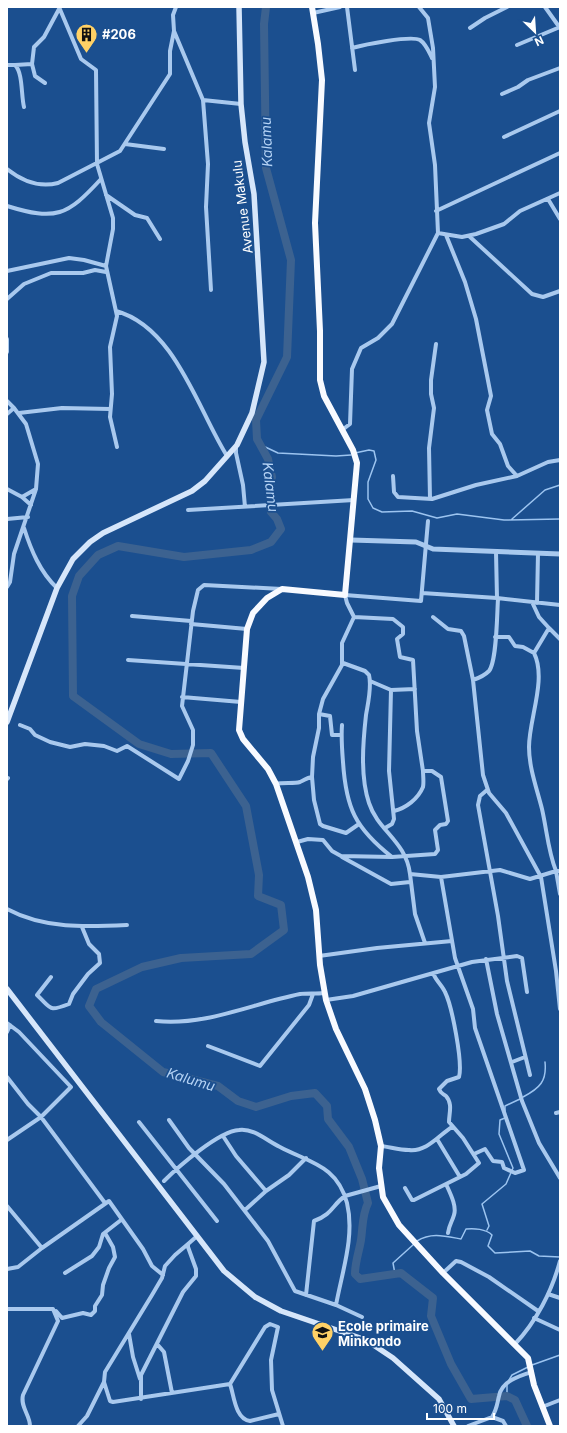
<svg xmlns="http://www.w3.org/2000/svg" width="567" height="1433" viewBox="0 0 567 1433" font-family="Inter,sans-serif">
<style>
.lines{fill:none;stroke-linecap:round;stroke-linejoin:round}
.stream{stroke:#9cc4f0;stroke-width:1.5}
.river{stroke:#3c6290;stroke-width:8}
.minor{stroke:#a9c9ee;stroke-width:4}
.tertiary{stroke:#a9c9ee;stroke-width:5}
.secondary{stroke:#d6e6fa;stroke-width:5.5}
.trunk{stroke:#f8faff;stroke-width:6}
.labels{text-anchor:middle;dominant-baseline:central;stroke-width:3.5;stroke-linejoin:round;paint-order:stroke}
.poi-label{font-size:13px;font-weight:bold;fill:#fff;stroke:#1b4f8f;text-anchor:start}
.street-label{font-size:13px;fill:#fff;stroke:#1b4f8f}
.water-label{font-size:14px;font-style:italic;fill:#b5d3f5;stroke:#1b4f8f}
</style>
<rect width="100%" height="100%" fill="#1b4f8f"/>
<g class="lines">
<path class="stream" d="M261,445l17,8 58,3 15,-1
M355,453l14,-3 5,1 2,9 -8,22v17l5,9 9,4 30,-1 25,7 20,-4 47,6 56,-1
M512,519l33,-29 15,-5
M523,1097c17,-9 24,-16 22,-35
M505,1111v-5l15,-7
M487,1230l2,-4 -7,-22 24,-20 7,-16 -14,-34 1,-14 5,-2
M417,1241c14,-9 28,-5 44,-2l5,-10c8,-1 20,0 26,6l-4,11 7,7 35,-2 9,5 21,1
M395,1274l-2,-11 21,-19
M532,1365l28,-10
M509,1380l3,-5 16,-8
M507,1385v11"/>
<path class="river" d="M266,7l-2,17 2,144 25,92 -4,97 -31,63 1,19 11,20 4,18 -3,14 2,21 6,7 4,10 -10,13 -20,8 -67,7 -66,-11 -20,9 -19,21 -7,20 1,100 66,48 32,10 40,-1 35,53 13,69 -1,21 23,9 3,25 -33,24 -70,4 -39,9 -46,22 -7,17 12,16 62,50 55,14 20,15 18,6 35,-11 24,-3 12,13 1,13 21,28 13,32 6,24c-6,12 -5,23 -7,37 -2,12 -6,22 -6,34l5,5 41,-6 32,25 -2,18 20,48 20,35 36,-3 8,4 12,26"/>
<path class="minor" d="M59,7l22,52 15,11 1,94 16,54v11l-7,37 11,50 -7,31 2,47 -2,23 7,30
M176,7l-3,8 1,16 29,69 38,4
M347,7l8,63
M545,7l15,21
M313,13l27,-6
M470,28l15,-10 22,-11
M517,45l43,-18
M352,48c11,-3 59,-13 68,-8 6,4 9,12 12,18
M32,64l2,-17 10,-10 15,-28
M7,65h8c8,8 6,30 9,42
M15,65l17,-1 3,12 10,7
M502,94l16,-7 10,-7 32,-12
M203,100l5,64 -2,43 5,83
M504,137l56,-26
M125,144l39,5
M7,169c15,12 32,19 51,14l62,-32 50,-77v-23l4,-20
M106,195l29,20 12,3 13,21
M548,199l12,20
M7,206c49,15 60,10 94,-27
M436,211l124,-58
M438,233l24,4 14,-3 28,-10 16,-13 40,-18
M446,235l19,47 11,37 15,77 -4,14 5,24 8,10 8,22 9,10
M469,236l63,58 11,3 17,-6
M7,271l62,-13 15,2 22,6
M7,299l17,-15 27,-11h32l12,-3 11,2
M116,311c59,16 82,99 111,145
M7,339v13
M7,401l7,7
M19,413l43,-5 48,1
M7,414l7,-6 12,16 12,40 -2,25 -22,65 -4,28 -3,5
M342,430l8,-6 2,-55 9,-21 17,-10 14,-14 46,-91 -3,-68 -6,-42 6,-36 -2,-39 -5,-30 -9,-11
M236,446v7l7,32 2,22
M393,476l1,16 4,5 34,2 44,-14 41,-9 31,-14 12,-2
M7,489l15,8 9,8
M22,497l14,-8
M430,499l-1,-51 5,-40 -3,-14v-14l5,-36
M188,510l166,-10
M7,519l21,-2
M24,528c7,22 16,44 33,60
M496,552l1,46
M422,593l75,5 63,7
M532,602l7,15 10,11 -15,25c13,26 -5,66 -5,94 0,21 8,42 13,62 5,22 6,42 14,62h4
M537,603l1,-50
M132,616l59,5
M433,617l15,12 13,2 3,5 9,44 10,95 6,18 17,20 35,64 15,94 4,38
M191,624l56,5
M549,628l11,11
M495,637h14l6,9 8,1 11,6
M128,660l116,8
M343,663l22,8 4,4c3,12 -1,28 -3,40 -3,27 -6,61 3,88 9,28 37,38 41,71l31,3 59,-7 30,9 26,-8 4,23
M473,680c6,-2 11,-4 16,-9 8,-10 8,-59 9,-72
M370,681l21,9 24,-1
M182,697l59,5
M319,714l11,2 2,19h9
M20,725l10,4 5,6 15,7 20,5 15,-3 19,2 13,5 10,-5 52,33 9,-18 5,-16v-15l-11,-24 11,-95 5,-21 6,-5 78,4
M342,725c-1,13 0,24 1,37 3,46 12,66 49,95
M7,779l1,-1
M276,784c7,-2 18,0 24,-2 5,-2 6,-4 12,-5
M487,790l-7,6 -2,9 20,111 9,65 23,94
M394,811c12,-3 24,-12 29,-24 1,-5 0,-11 0,-16
M359,824l-13,9 -23,-7 -3,-2 -6,-24 -2,-23 1,-20 6,-29v-14l4,-15 19,-34v-22l12,-26 -7,-14 -2,-8 76,6 7,-80
M385,828l7,-4 2,-5 -5,-48 2,-81
M297,842l11,-3 15,1 9,11 9,5 51,1 43,-3 3,-4 -3,-20 5,-5 6,-1 2,-3 -7,-44 -9,-6h-9l-6,-40 -4,-71 -13,-3 -3,-18 6,-5v-7l-10,-8 -39,-2
M342,857l49,27 19,-2
M410,874l5,40 10,29
M441,877l14,81 18,51 2,19 49,142 -9,3 -11,-5 -2,-6 -9,-1 -8,-12 -11,5
M7,909c37,20 79,18 120,16
M319,956l58,-8 75,-7
M486,959l11,55 25,87 17,42 21,35
M51,977l-14,18c15,14 11,17 32,9l4,-10 15,-20 12,-11 -1,-9 -10,-10 -7,-17
M326,1000l27,-4 119,-34 45,-6 5,2 5,34
M156,1021c50,5 95,-17 144,-27 7,-1 16,0 24,-1
M7,1023l12,9 52,55 -30,30 -34,23
M7,1032l3,-7
M208,1046l52,20 49,-61 4,-11
M512,1062l13,-5
M7,1077l21,27 13,13 64,86
M556,1113l4,-1
M169,1120l20,28 35,36 44,57 27,50 41,14
M139,1122l78,99
M223,1136l13,20 30,35 -21,19
M437,1139l23,38
M381,1146c9,1 18,4 28,4 18,2 30,-15 43,-23
M164,1181c14,-14 55,-50 75,-51 15,-2 28,11 41,17 30,16 57,18 67,56 8,33 -5,69 -11,102l26,12
M446,1184c4,9 11,22 8,31 -2,7 -5,10 -6,18
M405,1188l7,12h2l52,-26 13,-11 -16,-25 -14,-16c0,-9 4,-18 -3,-26 -4,-3 -5,-2 -7,-7l8,-8 12,-4c4,-14 -7,-71 -14,-85 -3,-7 -9,-11 -12,-19
M266,1191l23,-16 17,-17
M7,1206l35,42 67,-47 34,48 9,17 11,9
M188,1244l-13,11 -10,11 -3,12 -10,17 -47,77 -1,10 6,19 3,1 117,-18 35,-57 5,-3 8,3 -7,33 1,30 11,36
M7,1269l11,-2 24,-19
M65,1273l27,-17 7,-9 4,-13 18,-14
M443,1273l13,-12 5,1 28,15 49,34
M548,1294l12,4
M306,1295l8,-74c19,-7 18,-16 31,-25l36,-10
M7,1309h46l5,12 -35,74c-3,12 7,20 7,31
M56,1311l6,7 21,-5 8,2 4,-4v-5l7,-11 1,-10 6,-17 6,-11 -2,-10 -8,-14
M534,1318l26,12
M129,1334l4,23 7,22
M157,1344l7,8 8,41
M515,1344c21,-22 37,-53 45,-83
M230,1384c4,11 5,35 20,37l29,-7
M141,1399v-24l42,-83 13,-16v-7l-8,-22v-3l8,-7
M542,1407l18,-7
M492,1417c5,-8 5,-13 7,-21 3,-15 20,-20 33,-24
M78,1426l9,-10 17,-34
M468,1426l24,-9 11,4 3,5"/>
<path class="tertiary" d="M351,540l65,2 17,7 127,5"/>
<path class="secondary" d="M7,722l50,-134 16,-29 17,-17 13,-9 89,-42 13,-10 32,-36 15,-32 12,-51 -10,-168 -9,-52 -4,-38 -2,-97
M7,989l217,282 31,26 26,14 85,29 27,18 46,41 15,27"/>
<path class="trunk" d="M312,7l6,37 4,36 -7,143 5,108v49l4,16 29,54 4,13 -12,132 -63,-6 -15,9 -14,15 -6,16 -8,101 4,9 25,30 8,15 32,93 8,33 4,55 6,35 10,29 29,60 10,31 6,26 -2,22 4,29 16,28 44,48 85,85 6,27 16,41"/>
</g>
<defs>
<symbol id="building-pin" viewBox="-11 -11 22 30"><path d="M0 17L-7.5 6A9.5 9.5 0 1 1 7.5 6Z" fill="#ffd166" stroke="#1b4f8f"/><path d="M-4-6H4V6H1V3H-1V6H-4ZM-2.5-4.3h1.7v1.8h-1.7ZM.8-4.3h1.7v1.8H.8ZM-2.5-1h1.7V.8h-1.7ZM.8-1h1.7V.8H.8Z" fill="#111"/></symbol>
<symbol id="school-pin" viewBox="-11 -11 22 30"><path d="M0 17L-7.5 6A9.5 9.5 0 1 1 7.5 6Z" fill="#ffd166" stroke="#1b4f8f"/><path d="M0-5L7-2L0 1L-7-2ZM-4 1L0 2.5L4 1V4Q0 6-4 4Z" fill="#111"/></symbol>
</defs>
<g fill-rule="evenodd">
<use href="#building-pin" x="74" y="22" width="25" height="34"/>
<use href="#school-pin" x="310" y="1320" width="25" height="34"/>
</g>
<g class="labels">
<g class="poi-label">
<text x="102" y="34">#206</text>
<text x="338" y="1326">Ecole primaire<tspan x="338" dy="15">Minkondo</tspan></text>
</g>
<g class="street-label">
<text transform="translate(242 207) rotate(-97)">Avenue Makulu</text>
</g>
<g class="water-label">
<text transform="translate(266 142) rotate(-92)">Kalamu</text>
<text transform="translate(271 487) rotate(83)">Kalamu</text>
<text transform="translate(191 1079) rotate(17)">Kalumu</text>
</g>
</g>
<rect width="567" height="1433" fill="none" stroke="#ffffff" stroke-width="16"/>
<g transform="translate(535 32) rotate(155)" stroke="#1b4f8f" stroke-width="3" paint-order="stroke">
<path d="M0-3L7 15L0 10L-7 15Z" fill="#ffffff"/>
<text y="-6" font-size="11" font-weight="bold" text-anchor="middle" fill="#ffffff">N</text>
</g>
<path d="M427 1413v6h67v-6" fill="none" stroke="#ffffff" stroke-width="2"/>
<text x="433" y="1413" font-size="12" fill="#ffffff" stroke="#1b4f8f" stroke-width="3" paint-order="stroke">100 m</text>
</svg>
